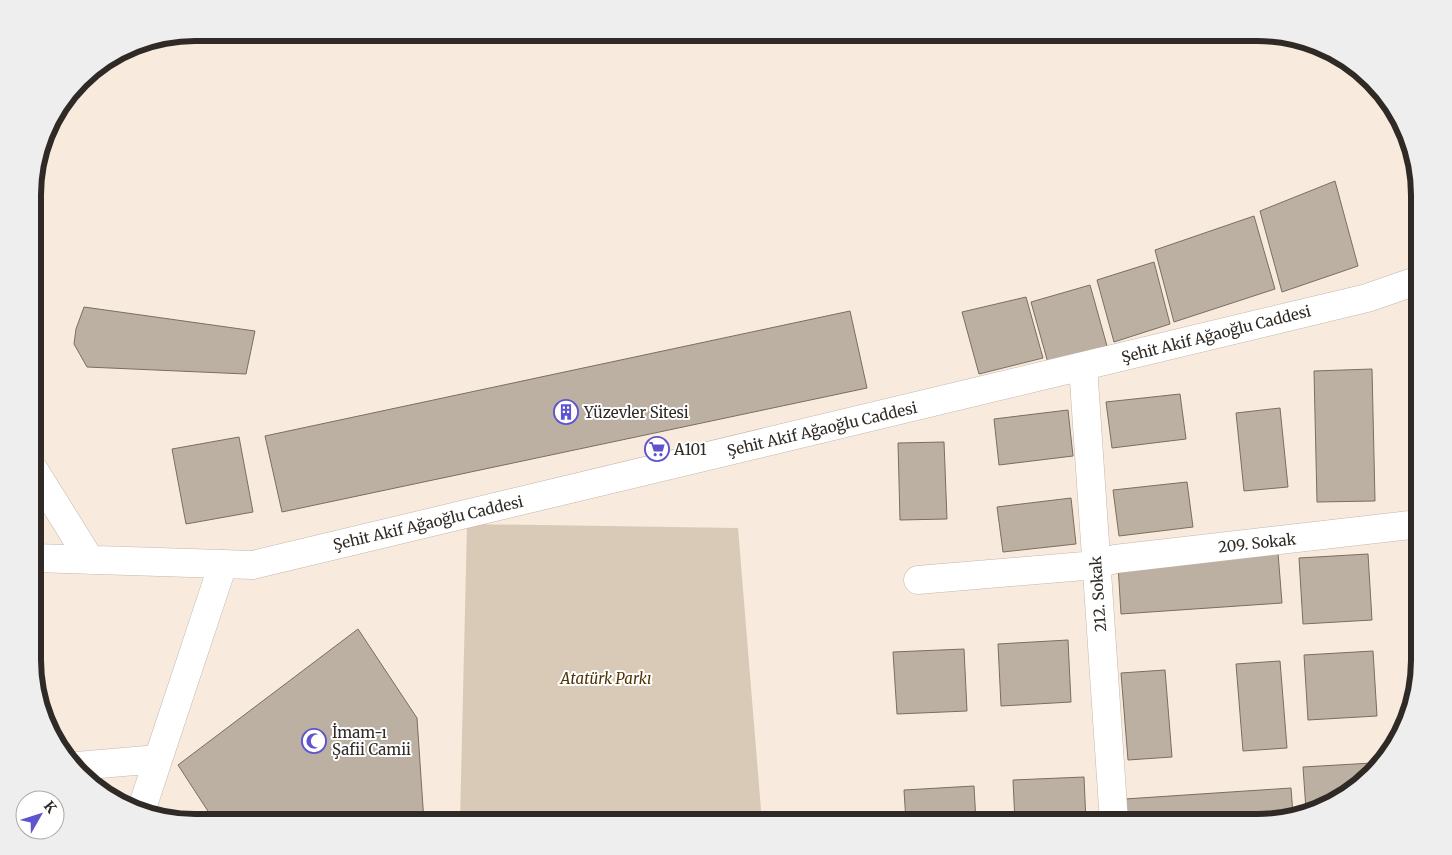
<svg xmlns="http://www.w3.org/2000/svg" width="1452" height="855" viewBox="0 0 1452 855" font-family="Merriweather,serif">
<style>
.green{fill:#d9c9b7}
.building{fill:#bcb0a2;stroke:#796e61}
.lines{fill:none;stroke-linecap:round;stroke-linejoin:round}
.minor-casing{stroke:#c3b7aa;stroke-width:29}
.minor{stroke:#fff;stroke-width:28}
.labels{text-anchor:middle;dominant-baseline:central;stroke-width:4;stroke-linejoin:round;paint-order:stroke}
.street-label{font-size:15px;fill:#2f2a25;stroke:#fff}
.poi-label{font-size:15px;fill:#2f2a25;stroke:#fff;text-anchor:start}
.park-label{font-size:15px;font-style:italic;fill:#513203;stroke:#fff}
.rim{fill:none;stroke:#2f2a25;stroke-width:6}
</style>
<rect width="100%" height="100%" fill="#f8ebdd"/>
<path class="green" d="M467,524l271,4 24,294h-302z"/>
<path class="building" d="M1335,181l23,85 -76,26 -22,-81z
M1254,216l21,73 -101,33 -19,-72z
M1154,262l16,62 -56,18 -17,-62z
M1090,285l17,61 -59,17 -17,-61z
M1026,297l17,61 -64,16 -17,-62z
M84,307l171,24 -9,43 -159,-7 -13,-23 2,-15z
M1415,307h4v132h-8z
M850,311l17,77 -585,124 -17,-76z
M1372,369l3,132 -58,1 -3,-131z
M1180,394l6,45 -74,9 -6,-46z
M1280,408l8,79 -44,4 -8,-78z
M1068,410l5,46 -74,9 -5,-46z
M239,437l14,75 -67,12 -14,-75z
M944,442l3,77 -47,1 -2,-77z
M1187,482l6,45 -74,9 -6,-46z
M1071,498l5,46 -73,8 -6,-45z
M1411,539l8,1v130l-6,19h-5z
M1278,553l4,50 -161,11 -3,-49z
M1368,554l4,66 -69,4 -4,-66z
M358,629l59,89 7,104h-209l-37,-57z
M1068,640l3,62 -70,4 -3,-62z
M964,649l3,62 -70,3 -4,-62z
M1373,651l4,65 -69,4 -4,-65z
M1280,661l7,87 -44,3 -7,-87z
M1165,670l7,87 -44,3 -7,-87z
M1372,763v4l-34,33 -32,10 -3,-43z
M1084,777l2,45h-71l-2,-42z
M974,786l2,36h-70l-2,-32z
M1291,788l2,26 -26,8h-141l-1,-23z"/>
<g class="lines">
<defs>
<path id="minor" d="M1083,366l31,456
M34,470l56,90
M34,558l219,7 1114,-267 52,-18
M918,580l178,-15 19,-6 304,-35
M77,766l81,-7
M142,808l81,-244"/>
</defs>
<use href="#minor" class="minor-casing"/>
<use href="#minor" class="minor"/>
</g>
<defs>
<symbol id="building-ring" viewBox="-11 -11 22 22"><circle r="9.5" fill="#fff" stroke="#5e55ce" stroke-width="1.5"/><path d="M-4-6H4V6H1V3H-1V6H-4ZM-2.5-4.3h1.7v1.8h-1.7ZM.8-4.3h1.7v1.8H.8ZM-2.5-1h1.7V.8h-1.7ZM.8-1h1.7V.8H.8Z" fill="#5e55ce"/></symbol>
<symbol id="supermarket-ring" viewBox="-11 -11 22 22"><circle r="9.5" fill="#fff" stroke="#5e55ce" stroke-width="1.5"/><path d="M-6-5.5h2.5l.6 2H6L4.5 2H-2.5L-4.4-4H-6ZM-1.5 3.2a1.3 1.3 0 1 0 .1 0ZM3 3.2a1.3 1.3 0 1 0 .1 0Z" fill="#5e55ce"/></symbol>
<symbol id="mosque-ring" viewBox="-11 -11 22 22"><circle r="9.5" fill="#fff" stroke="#5e55ce" stroke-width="1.5"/><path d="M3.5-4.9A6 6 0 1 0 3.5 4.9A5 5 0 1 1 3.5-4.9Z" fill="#5e55ce"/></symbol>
</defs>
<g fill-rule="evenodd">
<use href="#building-ring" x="552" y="398" width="28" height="28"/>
<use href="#supermarket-ring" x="643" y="435" width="28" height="28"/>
<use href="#mosque-ring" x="300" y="727" width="28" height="28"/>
</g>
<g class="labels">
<g class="street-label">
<text transform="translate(1216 334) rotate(-14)">Şehit Akif Ağaoğlu Caddesi</text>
<text transform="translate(822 429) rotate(-13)">Şehit Akif Ağaoğlu Caddesi</text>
<text transform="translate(428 523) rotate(-13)">Şehit Akif Ağaoğlu Caddesi</text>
<text transform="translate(1257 543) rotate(-6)">209. Sokak</text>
<text transform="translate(1098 594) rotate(-94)">212. Sokak</text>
</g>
<g class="poi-label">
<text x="584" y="412">Yüzevler Sitesi</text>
<text x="674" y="449">A101</text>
<text x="332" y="732">İmam-ı<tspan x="332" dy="17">Şafii Camii</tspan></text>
</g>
<g class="park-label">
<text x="606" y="678">Atatürk Parkı</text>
</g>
</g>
<path d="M0 0H1452V855H0ZM195 41H1257A154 154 0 0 1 1411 195V660A154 154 0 0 1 1257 814H195A154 154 0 0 1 41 660V195A154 154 0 0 1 195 41Z" fill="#eee" fill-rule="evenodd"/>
<path class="rim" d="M195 41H1257A154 154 0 0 1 1411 195V660A154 154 0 0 1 1257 814H195A154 154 0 0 1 41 660V195A154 154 0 0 1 195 41Z"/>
<g transform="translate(40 815) rotate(51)"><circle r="24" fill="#ffffff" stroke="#acaaa8"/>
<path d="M0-4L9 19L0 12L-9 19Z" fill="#5e55ce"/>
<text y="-8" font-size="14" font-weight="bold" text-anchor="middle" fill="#2f2a25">K</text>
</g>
</svg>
